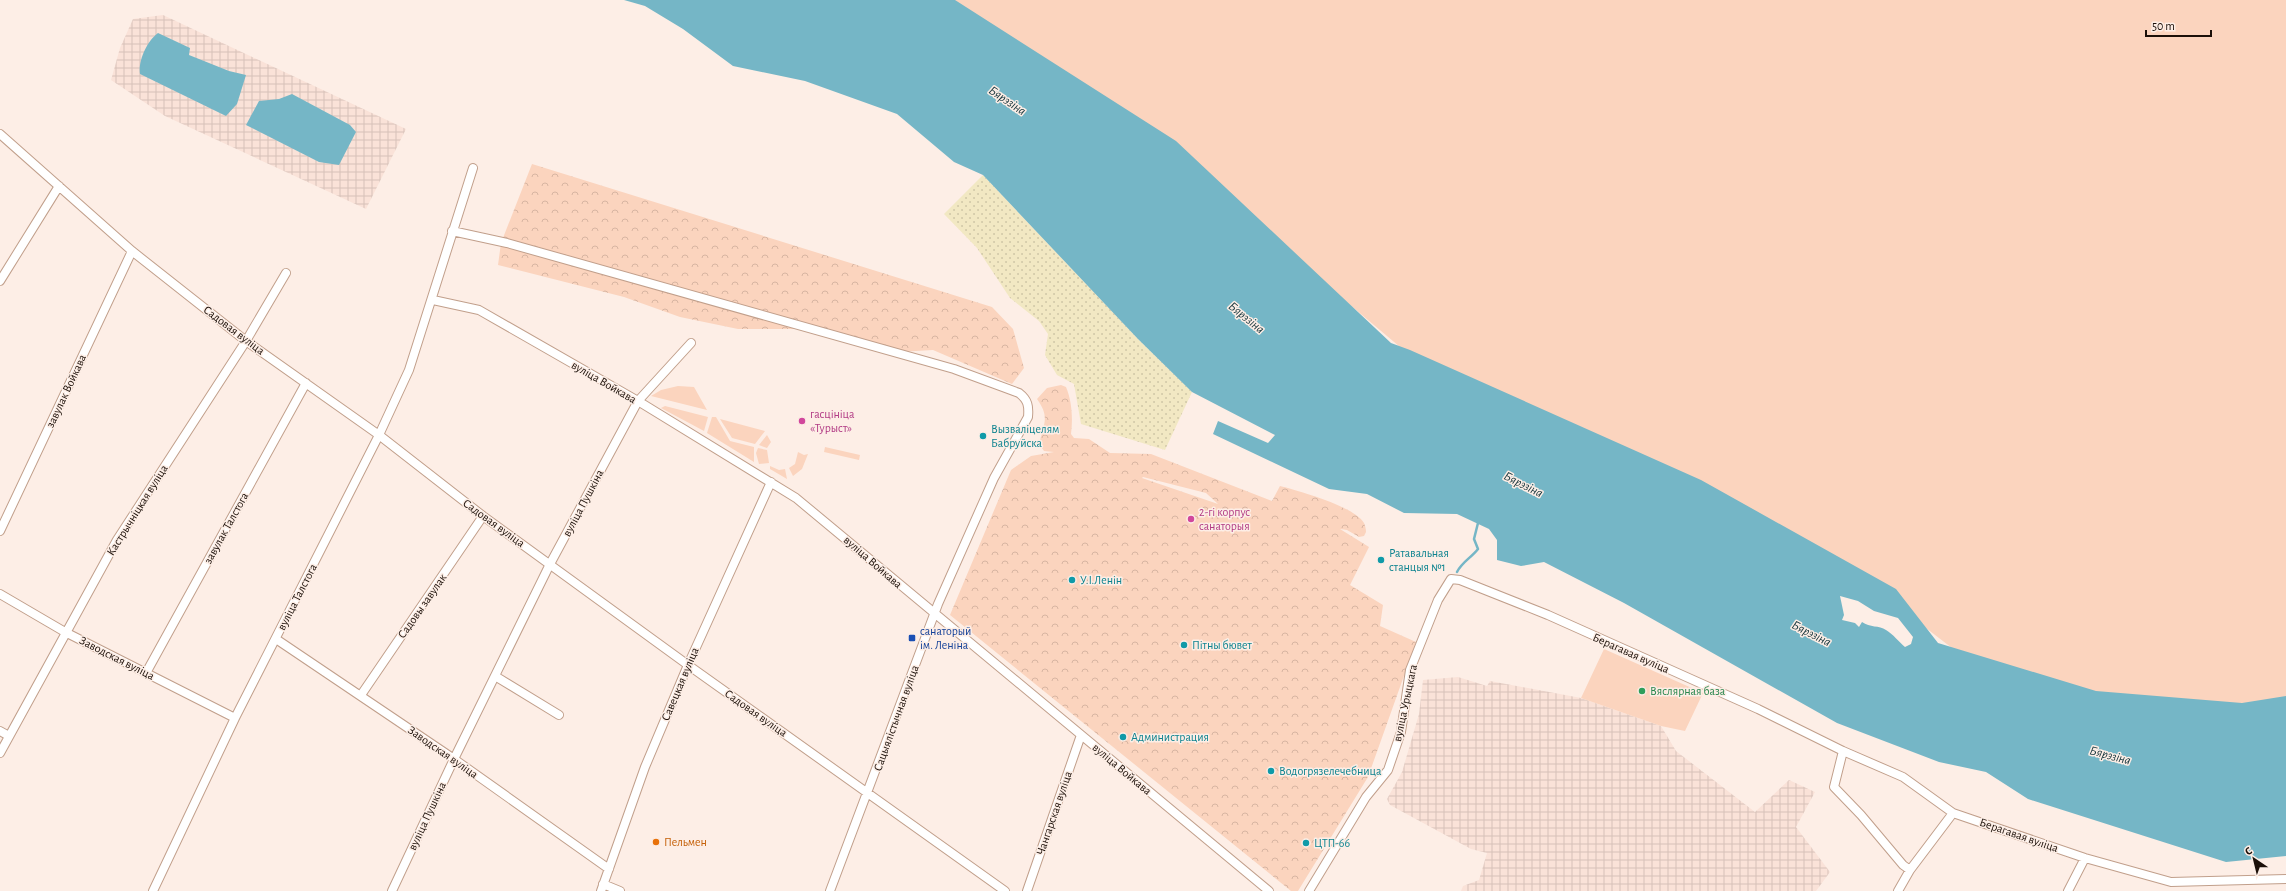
<svg xmlns="http://www.w3.org/2000/svg" width="2286" height="891" viewBox="0 0 2286 891" font-family="'Alegreya Sans',sans-serif">
<style>
.industrial{fill:url(#industrial-grid)}
.grass{fill:#fbd4be}
.forest{fill:url(#forest-crowns);fill-rule:evenodd}
.sand{fill:url(#sand-dots)}
.water{fill:#75b6c6;fill-rule:evenodd}
.lines{fill:none;stroke-linecap:round;stroke-linejoin:round}
.stream{stroke:#75b6c6;stroke-width:2.5}
.street-casing{stroke:#c19f8b;stroke-width:10}
.street{stroke:#fff;stroke-width:8}
.hotel-dot{fill:#d1479c;stroke:#fdeee6;stroke-width:1.5}
.culture-dot{fill:#0f9aa8;stroke:#fdeee6;stroke-width:1.5}
.transit-dot{fill:#1a4fb4;stroke:#fdeee6;stroke-width:1.5}
.leisure-dot{fill:#2e9e5b;stroke:#fdeee6;stroke-width:1.5}
.food-dot{fill:#e8710a;stroke:#fdeee6;stroke-width:1.5}
.labels{text-anchor:middle;dominant-baseline:central;stroke-width:3;stroke-linejoin:round;paint-order:stroke}
.street-label{font-size:12px;fill:#1b0f08;stroke:#fdeee6}
.hotel-label{font-size:12px;fill:#b23c85;stroke:#fdeee6;text-anchor:start}
.culture-label{font-size:12px;fill:#0d838f;stroke:#fdeee6;text-anchor:start}
.transit-label{font-size:12px;fill:#164399;stroke:#fdeee6;text-anchor:start}
.leisure-label{font-size:12px;fill:#27864d;stroke:#fdeee6;text-anchor:start}
.food-label{font-size:12px;fill:#c56008;stroke:#fdeee6;text-anchor:start}
.water-label{font-size:13px;font-style:italic;fill:#113239;stroke:#fdeee6}
</style>
<defs>
<pattern id="industrial-grid" width="8" height="8" patternUnits="userSpaceOnUse"><rect width="8" height="8" fill="#fae2d8"/><path d="M0 4h8M4 0v8" fill="none" stroke="#d6c1b8"/></pattern>
<pattern id="forest-crowns" width="20" height="18" patternUnits="userSpaceOnUse"><rect width="20" height="18" fill="#fbd4be"/><path d="M2 6a3 3 0 1 1 6 0M12 15a3 3 0 1 1 6 0" fill="none" stroke="#d7b5a2"/></pattern>
<pattern id="sand-dots" width="8" height="8" patternUnits="userSpaceOnUse"><rect width="8" height="8" fill="#f2e8c3"/><path d="M2 2h.1M6 6h.1" fill="none" stroke="#cfc6a6" stroke-width="1.8" stroke-linecap="round"/></pattern>
</defs>
<rect width="100%" height="100%" fill="#fdeee6"/>
<path class="industrial" d="M163,15l243,114 -40,80 -201,-93 -54,-36 9,-32 13,-29z
M1458,677l29,9 3,-5 91,17 80,28 15,25 79,61 34,-32 26,12 -19,35 34,45 -14,19h-355l2,-5 16,-6 8,-27 -16,-4 -81,-44 -3,-6 15,-27 17,-58 4,-34z"/>
<path class="grass" d="M954,0h1332v704l-47,5 -147,-13 -140,-48 -86,-66 -460,-230 -272,-229z
M678,386l16,1 13,23 -56,-14 10,-6z
M665,406l43,11 -4,14 -43,-23z
M712,417h4l14,24 24,6v15l-47,-29z
M720,419l45,12 -10,13 -23,-6z
M767,435l4,7 -4,6 -8,-3z
M825,447l35,8 -1,5 -35,-8z
M758,448l9,2 2,13 -10,1 -3,-11z
M798,452l6,3 4,-1 -6,15 -9,7 -4,-8 6,-4z
M770,466l9,4 6,-1 2,10 -17,-10z
M1604,649l99,44 -18,38 -24,-5 -80,-28z"/>
<path class="forest" d="M532,164l460,143 21,22 11,39 -12,16 -79,-34 -35,2 -89,-23h-71l-58,-12 -56,-20 -126,-32 3,-22z
M1061,385l5,2c6,14 7,32 5,47l3,4 15,1 21,14 41,1 121,47 8,-15c19,5 74,20 84,37 1,2 2,6 2,9l-2,4 -5,1 -12,-7 -7,-1 29,18 -19,38 33,20 -3,21 36,16 -48,135 -70,114h-7l-341,-276 61,-145 20,-14 23,-4 -10,-1 -5,-7c5,-21 11,-27 -2,-45l10,-11zM1143,477l63,16 12,11 -76,-26z"/>
<path class="sand" d="M983,175l155,164 54,53 -27,58 -84,-26 -7,-40 -17,-9 -12,-20 3,-21 -9,-13 -29,-23 -33,-50 -33,-34z"/>
<path class="water" d="M624,0h331l221,141 215,202 19,7 291,130 195,109 42,54 158,48 146,12 44,-7v160l-60,6 -198,-63 -42,-27 -47,-10 -102,-39 -213,-120 -80,-41 -23,4 -24,-6v-20l-8,-11 -32,-15 -53,-1 -37,-19 -38,-5 -116,-55 5,-13 50,22 7,-8 -83,-43 -54,-53 -155,-164 -29,-13 -57,-48 -92,-33 -72,-15 -50,-37 -38,-23zM1840,596l18,5 16,10 24,7 15,19 -2,7 -6,3c-6,-5 -12,-13 -19,-17 -7,-5 -16,-2 -24,-8l-3,5 -4,-4 -13,-3 2,-5z
M158,33l32,15 -1,7 40,16 17,4 -9,29 -11,12 -86,-42c-2,-13 7,-33 18,-41z
M292,94l58,31 6,7 -17,33 -20,-3 -73,-37 13,-24 20,-2z"/>
<g class="lines">
<path class="stream" d="M1457,572c5,-10 14,-14 21,-23l-4,-10 4,-16"/>
<defs>
<path id="street" d="M0,134l132,117 114,90 133,94 104,81 205,149 317,226
M452,231l55,12 447,126 65,24c9,7 10,13 9,24l-34,61 -56,126 -108,287
M0,281l59,-95
M433,300l46,10 159,91 158,97 473,393
M0,531l132,-280
M0,594l65,38 170,86
M276,639l178,120 155,110
M146,673l160,-290
M495,676l64,39
M361,695l122,-179
M0,731l9,5
M1843,751l-9,36 27,28 42,50 7,5
M0,753l117,-213 129,-199 40,-68
M603,884l17,7
M153,891l82,-173 144,-283 30,-65 64,-202
M392,891l62,-132 96,-195 88,-163 53,-58
M601,891l44,-124 43,-102 83,-183
M1027,891l54,-156
M1309,891l57,-94 22,-27 13,-38 9,-62 28,-70 13,-21 9,1 88,35 210,94 85,42 60,26 50,36 132,45 86,24 115,-3
M1898,891l12,-21 43,-57
M2068,891l17,-33"/>
</defs>
<use href="#street" class="street-casing"/>
<use href="#street" class="street"/>
</g>
<g class="hotel-dot">
<circle cx="802" cy="421" r="4"/>
<circle cx="1191" cy="519" r="4"/>
</g>
<g class="culture-dot">
<circle cx="983" cy="436" r="4"/>
<circle cx="1381" cy="560" r="4"/>
<circle cx="1072" cy="580" r="4"/>
<circle cx="1184" cy="645" r="4"/>
<circle cx="1123" cy="737" r="4"/>
<circle cx="1271" cy="771" r="4"/>
<circle cx="1306" cy="843" r="4"/>
</g>
<rect class="transit-dot" x="908" y="634" width="8" height="8" rx="2"/>
<circle class="leisure-dot" cx="1642" cy="691" r="4"/>
<circle class="food-dot" cx="656" cy="842" r="4"/>
<g class="labels">
<g class="street-label">
<text transform="translate(234 330) rotate(37)">Садовая вуліца</text>
<text transform="translate(604 382) rotate(30)">вуліца Войкава</text>
<text transform="translate(66 391) rotate(-65)">завулак Войкава</text>
<text transform="translate(583 503) rotate(-62)">вуліца Пушкіна</text>
<text transform="translate(137 510) rotate(-58)">Кастрычніцкая вуліца</text>
<text transform="translate(494 523) rotate(36)">Садовая вуліца</text>
<text transform="translate(226 528) rotate(-61)">завулак Талстога</text>
<text transform="translate(873 562) rotate(41)">вуліца Войкава</text>
<text transform="translate(297 597) rotate(-63)">вуліца Талстога</text>
<text transform="translate(422 606) rotate(-55)">Садовы завулак</text>
<text transform="translate(1631 653) rotate(24)">Берагавая вуліца</text>
<text transform="translate(117 658) rotate(27)">Заводская вуліца</text>
<text transform="translate(680 684) rotate(-67)">Савецкая вуліца</text>
<text transform="translate(1405 703) rotate(-78)">вуліца Урыцкага</text>
<text transform="translate(756 713) rotate(35)">Садовая вуліца</text>
<text transform="translate(896 718) rotate(-70)">Сацыялістычная вуліца</text>
<text transform="translate(443 752) rotate(35)">Заводская вуліца</text>
<text transform="translate(1122 769) rotate(40)">вуліца Войкава</text>
<text transform="translate(1054 813) rotate(-71)">Чангарская вуліца</text>
<text transform="translate(427 816) rotate(-65)">вуліца Пушкіна</text>
<text transform="translate(2019 835) rotate(19)">Берагавая вуліца</text>
</g>
<g class="hotel-label">
<text x="810" y="414">гасцініца<tspan x="810" dy="14">«Турыст»</tspan></text>
<text x="1199" y="512">2-гі корпус<tspan x="1199" dy="14">санаторыя</tspan></text>
</g>
<g class="culture-label">
<text x="991" y="429">Вызваліцелям<tspan x="991" dy="14">Бабруйска</tspan></text>
<text x="1389" y="553">Ратавальная<tspan x="1389" dy="14">станцыя №1</tspan></text>
<text x="1080" y="580">У.І.Ленін</text>
<text x="1192" y="645">Пітны бювет</text>
<text x="1131" y="737">Администрация</text>
<text x="1279" y="771">Водогрязелечебница</text>
<text x="1314" y="843">ЦТП-66</text>
</g>
<g class="transit-label">
<text x="920" y="631">санаторый<tspan x="920" dy="14">ім. Леніна</tspan></text>
</g>
<g class="leisure-label">
<text x="1650" y="691">Вяслярная база</text>
</g>
<g class="food-label">
<text x="664" y="842">Пельмен</text>
</g>
<g class="water-label">
<text transform="translate(1007 101) rotate(34)">Бярэзіна</text>
<text transform="translate(1246 318) rotate(39)">Бярэзіна</text>
<text transform="translate(1523 485) rotate(27)">Бярэзіна</text>
<text transform="translate(1811 634) rotate(27)">Бярэзіна</text>
<text transform="translate(2110 756) rotate(15)">Бярэзіна</text>
</g>
</g>
<g transform="translate(2254 859) rotate(325)" stroke="#fdeee6" stroke-width="3" paint-order="stroke">
<path d="M0-3L7 15L0 10L-7 15Z" fill="#1b0f08"/>
<text y="-6" font-size="11" font-weight="bold" text-anchor="middle" fill="#1b0f08">С</text>
</g>
<path d="M2146 30v6h65v-6" fill="none" stroke="#1b0f08" stroke-width="2"/>
<text x="2152" y="30" font-size="12" fill="#1b0f08" stroke="#fdeee6" stroke-width="3" paint-order="stroke">50 m</text>
</svg>
